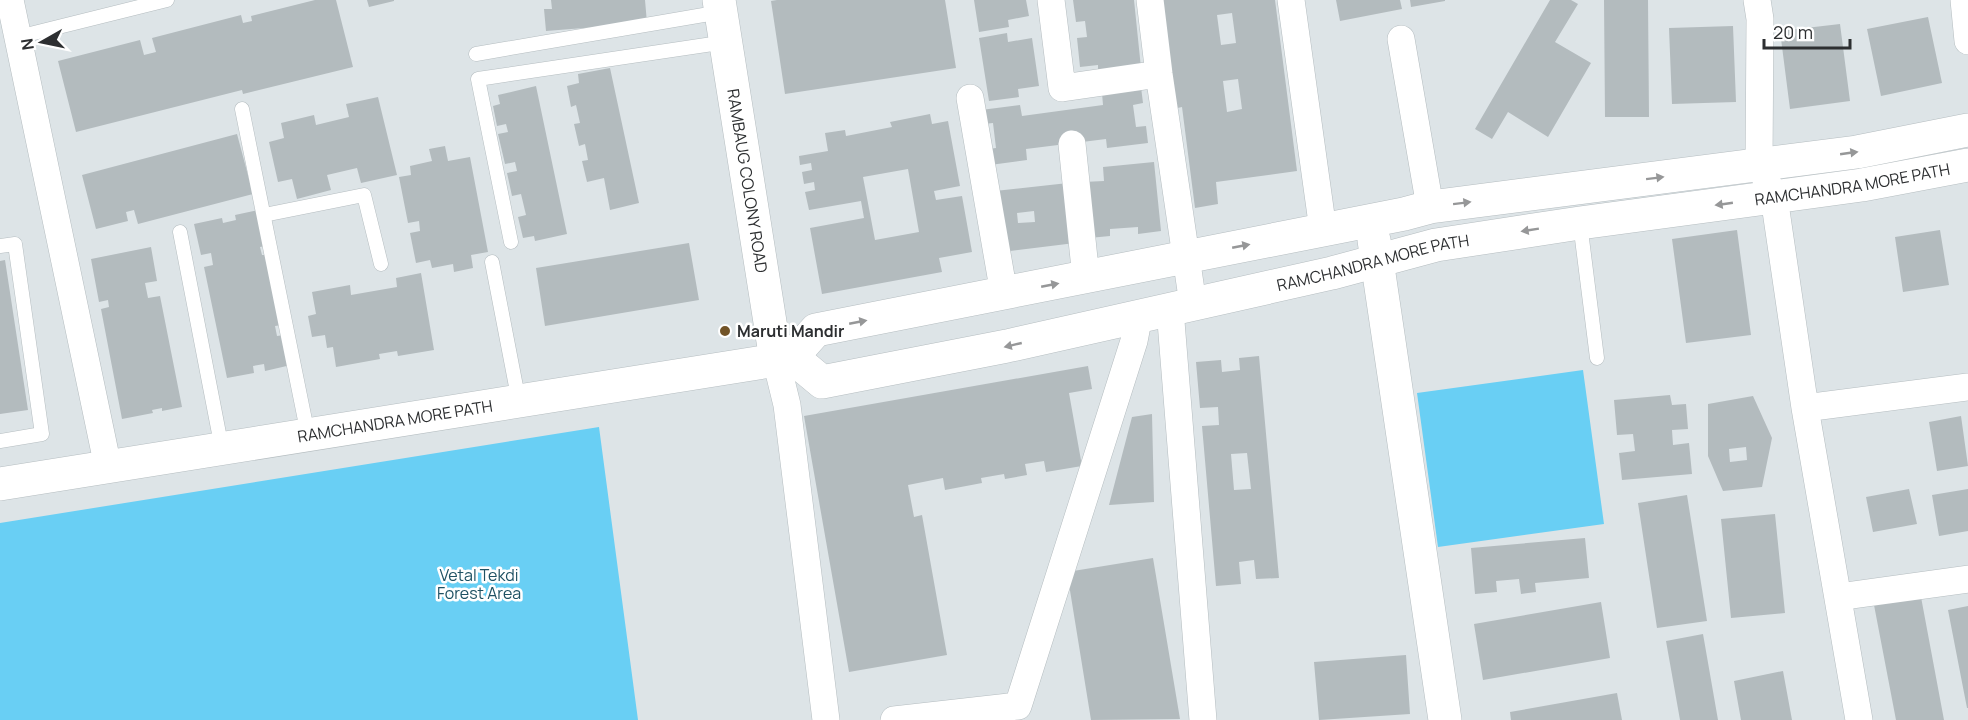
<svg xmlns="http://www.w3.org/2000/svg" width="1968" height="720" viewBox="0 0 1968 720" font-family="Manrope,sans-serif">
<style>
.green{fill:#69cff4}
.building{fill:#b3bbbe;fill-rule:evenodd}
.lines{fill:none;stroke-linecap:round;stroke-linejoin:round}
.lane-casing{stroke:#b5bdc0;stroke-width:15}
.street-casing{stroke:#b5bdc0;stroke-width:28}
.secondary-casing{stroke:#b5bdc0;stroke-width:34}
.lane{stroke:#fff;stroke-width:14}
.street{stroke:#fff;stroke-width:27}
.secondary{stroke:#fff;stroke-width:33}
.oneway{fill:#969798}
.poi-dot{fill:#715327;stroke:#fff;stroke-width:2}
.labels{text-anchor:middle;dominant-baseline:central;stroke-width:5;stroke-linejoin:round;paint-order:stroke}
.street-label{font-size:16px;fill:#2d2f31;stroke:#fff}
.poi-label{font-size:16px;font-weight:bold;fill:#2d2f31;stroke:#fff;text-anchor:start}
.park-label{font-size:16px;fill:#1e5163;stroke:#fff}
</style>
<rect width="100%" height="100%" fill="#dde4e7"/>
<path class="green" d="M1583,370l21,154 -166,23 -21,-154z
M599,427l39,293h-638v-197z"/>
<path class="building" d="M315,0h21l17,67 -110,27 -1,-4 -166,42 -18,-71 82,-21 4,15 12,-3 -4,-14 89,-23 2,8 9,-2 -1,-5z
M367,0h27v1l-25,6z
M551,0h94l2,23 -101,8 -2,-22h8z
M777,0h168l11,68 -171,26 -14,-93z
M974,0h52l3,16 -21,4 1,7 -30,5z
M1073,0h61l7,68 -43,4v-7l-18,2 -3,-29 10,-1 -2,-16 -9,1z
M1158,0h117l22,171 -81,11 2,22 -23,4 -13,-101 -9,2zM1232,13l4,30 -15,2 -4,-30zM1238,79l4,30 -15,3 -4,-31z
M1336,0h64l2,9 -62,12z
M1410,0h35v1l-34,6z
M1550,0h21l7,4 -23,38 36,21 -43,74 -40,-25 -16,27 -17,-10z
M1604,0h44l1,117h-44z
M1928,17l14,66 -61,13 -14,-67z
M1840,24l10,77 -60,8 -10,-78z
M1733,26l3,76 -64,2 -3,-76z
M1007,33l1,9 24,-4 7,48 -21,3 1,8 -30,4 -10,-63z
M610,68l29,135 -29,7 -6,-32 -17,4 -5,-21 6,-1 -3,-16 -6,2 -5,-22 6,-1 -4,-18 -5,2 -4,-21 12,-3 -1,-9z
M536,86l31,148 -32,7 -1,-5 -11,2 -5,-21 8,-2 -5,-21 -9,2 -5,-23 10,-2 -2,-9 -10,2 -7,-30 10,-2 -2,-8 -9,2 -4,-20 7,-2 -2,-9z
M1141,87l2,16 -10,2 3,22 10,-1 2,17 -41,5 -1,-9 -80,10 1,11 -37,5 -2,-16 8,-1 -3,-25 -10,1 -2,-14 39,-5 2,11 81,-11 -1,-12z
M378,97l19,78 -36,8 -4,-15 -30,7 4,15 -34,9 -5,-20 -14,3 -9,-40 15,-4 -3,-15 33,-8 2,10 33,-8 -3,-13z
M930,114l2,10 16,-3 12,65 -26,5 2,9 26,-4 10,56 -33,6 3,14 -120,22 -12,-66 54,-10 -3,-17 -52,9 -4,-18 10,-2 -1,-8 -10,2 -2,-12 10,-2 -1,-7 -11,2 -1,-9 29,-5 -3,-18 20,-3 1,6 46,-9 -2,-5zM908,169l11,63 -44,8 -12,-63z
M237,134l16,60 -115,30 -4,-14 -8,2 2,9 -32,8 -14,-54z
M445,146l3,15 22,-4 18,95 -17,3 2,13 -19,4 -1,-8 -21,4 -2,-8 -14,3 -6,-30 10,-2 -1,-10 -11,2 -9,-46 12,-2 -1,-9 22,-5 -3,-12z
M1154,162l7,69 -23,3v-7l-28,2v7l-21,2 -6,-56 21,-1 -1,-14z
M1068,183l7,60 -73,9 -7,-61zM1034,211l1,11 -17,1 -1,-10z
M258,210l7,36 -5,1 2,8h5l15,70 -7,1 2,10 7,-1 7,30 -26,6 -1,-7 -11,2 1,7 -27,5 -23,-111 9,-2 -2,-12 -10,2 -7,-31 28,-6 1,5 13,-3 -1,-5z
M1737,230l14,105 -65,8 -14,-104z
M1940,230l9,55 -46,7 -8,-55z
M689,243l10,57 -154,26 -9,-58z
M151,247l6,34 -12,2 3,15 12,-2 22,111 -20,4v-3l-10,2 1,3 -31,6 -21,-110 8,-2 -1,-7 -9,2 -8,-43z
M5,260l23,150 -28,4v-153z
M421,273l13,77 -36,6 -1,-5 -18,3 1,5 -44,8 -3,-20 -6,1 -2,-13 -13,2 -4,-21 8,-2 -4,-22 38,-7 1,10 46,-8 -1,-9z
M1259,356l20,222 -23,1 -2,-19 -15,2 2,22 -25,2 -14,-160 17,-1 -1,-18 -18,1 -4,-46 25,-2 1,12 18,-2 -1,-12zM1247,453l4,36 -17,1 -3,-36z
M1088,366l4,23 -23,4 13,73 -36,6 -2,-11 -19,3 2,11 -22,4 -1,-5 -23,4 1,5 -37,7 -2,-12 -35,7 6,32 8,-2 25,140 -98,17 -45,-256z
M1670,395l2,10 14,-1 2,25 -16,1 1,15 16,-2 3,31 -70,6 -3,-27 16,-2 -2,-17 -16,1 -3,-35z
M1753,396l19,42 -10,49 -39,4 -15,-35v-52zM1746,447l1,13 -17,2 -1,-13z
M1152,414l2,88 -45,3 23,-88z
M1961,416l7,50 -31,5 -8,-49z
M1909,489l8,35 -44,8 -7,-35z
M1968,489v42l-29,5 -7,-41z
M1687,495l20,126 -50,7 -19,-125z
M1775,514l10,99 -54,5 -10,-99z
M1585,538l4,40 -54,5 1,9 -15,2 -2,-15 -23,2 1,11 -22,2 -4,-46z
M1153,558l27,161 -89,1 -24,-148z
M1921,597l23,123h-48l-22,-115z
M1601,602l9,56 -127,22 -9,-56z
M1968,606v102h-1l-19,-98z
M1703,634l15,86h-38l-14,-79z
M1406,655l4,59 -91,6 -5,-58z
M1783,671l9,49h-51l-7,-39z
M1617,693l5,27h-111l-1,-8z"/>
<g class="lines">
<defs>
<path id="lane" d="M18,37l149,-37
M476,54l245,-42
M242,109l66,326
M264,215l100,-20 17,69
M1580,223l17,135
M180,232l42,217
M511,242l-33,-163 248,-37
M0,246l15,-2 27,190 -42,7
M492,262l27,140"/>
<path id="street" d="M10,0l98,467
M1051,0l11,88 97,-14
M1150,0l9,74 34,230
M1291,0l32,230
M1757,0l3,19 -1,145 15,33 31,211 54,312
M1964,0l4,41
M1401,39l29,168
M970,98l34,196
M1072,144l14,134
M1170,309l33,411
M776,360l11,45 39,315
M1805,408l163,-21
M1838,597l130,-18
M894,720l124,-14 116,-365 5,-26"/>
<g id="secondary">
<path id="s1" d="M719,0l57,360"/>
<path d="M1374,240l71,480"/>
<path id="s2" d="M792,357l30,25 185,-36 325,-73 104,-28 144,-22 282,-38 106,-20"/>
<path id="s3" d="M0,484l776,-124 16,-3 24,-27 588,-116 26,-7 427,-55 111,-22"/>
</g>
</defs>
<use href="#lane" class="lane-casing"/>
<use href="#street" class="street-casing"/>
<use href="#secondary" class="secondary-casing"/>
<use href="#lane" class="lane"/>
<use href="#street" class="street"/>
<use href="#secondary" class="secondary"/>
</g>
<defs><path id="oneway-solid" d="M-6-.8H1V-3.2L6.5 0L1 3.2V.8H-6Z" transform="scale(1.5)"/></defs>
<g class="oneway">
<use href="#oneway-solid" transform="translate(1849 153) rotate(-8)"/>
<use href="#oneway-solid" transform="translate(1655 178) rotate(-7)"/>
<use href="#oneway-solid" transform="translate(1462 203) rotate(-7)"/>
<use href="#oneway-solid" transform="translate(1724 204) rotate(172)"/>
<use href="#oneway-solid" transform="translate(1530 230) rotate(171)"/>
<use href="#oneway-solid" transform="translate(1241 246) rotate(-11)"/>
<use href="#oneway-solid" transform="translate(1050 285) rotate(-11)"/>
<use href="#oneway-solid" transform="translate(858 322) rotate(-11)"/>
<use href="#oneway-solid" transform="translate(1013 345) rotate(167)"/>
</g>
<circle class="poi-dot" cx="725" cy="331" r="6"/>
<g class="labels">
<g class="street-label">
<text stroke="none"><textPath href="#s1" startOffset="183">RAMBAUG COLONY ROAD</textPath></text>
<text stroke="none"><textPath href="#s2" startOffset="1089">RAMCHANDRA MORE PATH</textPath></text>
<text stroke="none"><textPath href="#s2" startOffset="603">RAMCHANDRA MORE PATH</textPath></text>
<text stroke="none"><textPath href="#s3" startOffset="400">RAMCHANDRA MORE PATH</textPath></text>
</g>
<g class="poi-label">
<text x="737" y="331">Maruti Mandir</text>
</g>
<g class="park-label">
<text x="479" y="575">Vetal Tekdi<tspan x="479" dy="18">Forest Area</tspan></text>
</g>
</g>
<g transform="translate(42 42) rotate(261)" stroke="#ffffff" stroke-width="4.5" paint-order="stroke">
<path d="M0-4.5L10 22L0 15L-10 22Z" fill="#2d2f31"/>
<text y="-9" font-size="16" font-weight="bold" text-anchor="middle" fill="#2d2f31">N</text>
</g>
<path d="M1764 39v9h86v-9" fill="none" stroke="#2d2f31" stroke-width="3"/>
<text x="1773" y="39" font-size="18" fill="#2d2f31" stroke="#ffffff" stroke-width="4.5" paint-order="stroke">20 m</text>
</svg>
